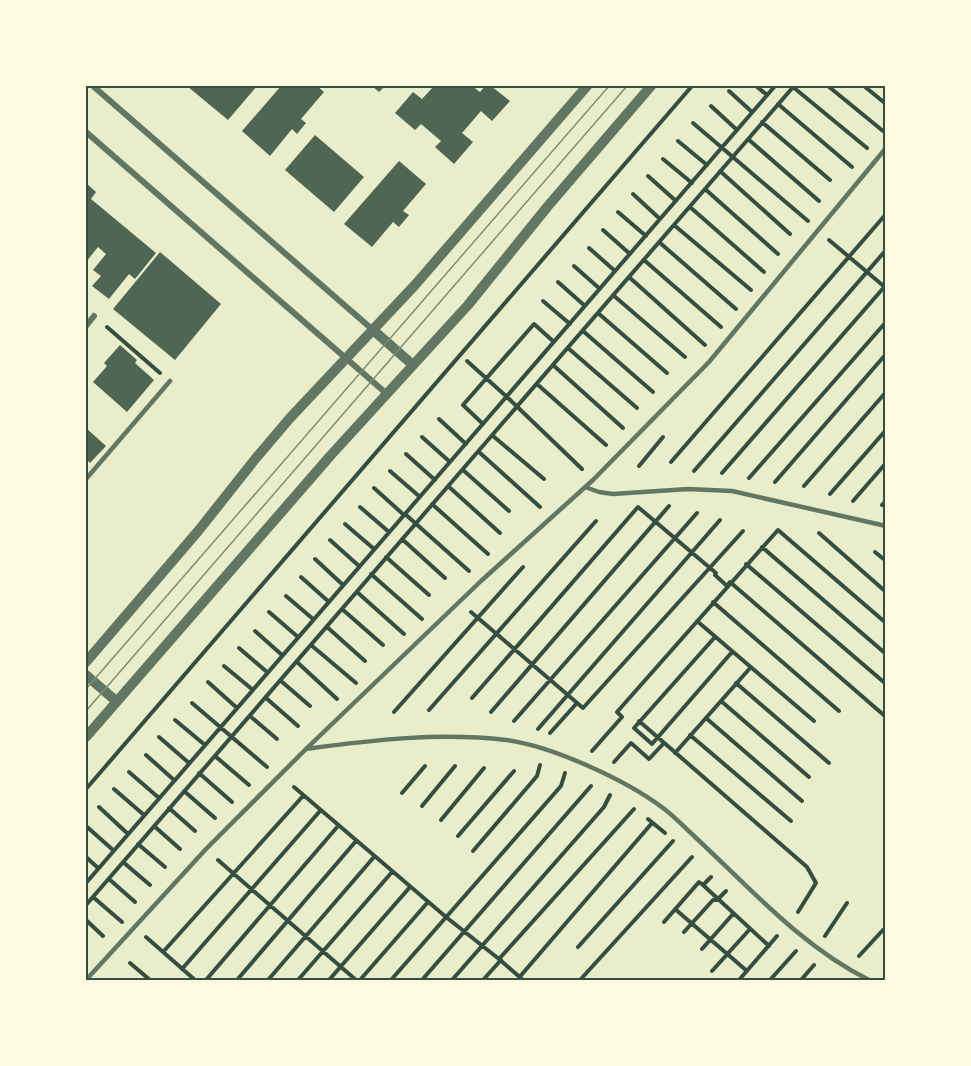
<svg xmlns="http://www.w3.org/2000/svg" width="971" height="1066" viewBox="0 0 971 1066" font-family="Poppins,sans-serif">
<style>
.building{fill:#4f6655}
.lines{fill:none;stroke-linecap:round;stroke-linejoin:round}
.path{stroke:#344e41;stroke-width:4}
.service{stroke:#617663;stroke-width:4.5}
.minor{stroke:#617663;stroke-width:6}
.tertiary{stroke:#617663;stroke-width:10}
.tram{stroke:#7c8e77;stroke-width:1.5}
.neatline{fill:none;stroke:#344e41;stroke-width:2}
</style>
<rect width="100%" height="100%" fill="#e9edc9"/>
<path class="building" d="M187,86h70l-29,34z
M281,86h36l7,6 -23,27 5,4 -9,11 -5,-5 -22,27 -28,-25z
M372,86h13l-6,6z
M434,86h38l8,6 5,-6h6l19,15 -18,20 -11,-10 -19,22 11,9 -19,22 -19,-17 6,-6 -20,-17 -6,6 -20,-17 18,-21 9,7z
M315,135l49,42 -30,35 -49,-42z
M399,161l27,23 -23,27 6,4 -10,12 -6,-5 -21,25 -28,-23z
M86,183l10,9 -5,7 65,54 -21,26 -6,-5 -20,25 -17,-13 9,-10 -8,-6 13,-16 -8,-7 -12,15z
M160,252l61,52 -46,56 -62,-51z
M120,345l17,15 -2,3 19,17 -27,32 -34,-30 14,-16 -3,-3z
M86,428l20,18 -16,17 -4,-4z"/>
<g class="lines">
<path class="path" d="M756,86l11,9
M828,86l55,45
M864,86l22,18
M793,87l74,61
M729,91l23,21
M778,104l74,63
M711,106l26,24
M762,122l68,58
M693,123l115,98
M748,139l71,62
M678,141l29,24
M663,159l29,24
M720,171l70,63
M648,176l28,25
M705,189l73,65
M633,194l27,25
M690,207l74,65
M618,212l28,24
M674,225l77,65
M603,230l27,24
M829,240l57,48
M659,242l77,67
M589,248l26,23
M644,260l77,67
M574,266l26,23
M629,277l76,68
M558,282l27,24
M613,295l72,62
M543,301l27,23
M598,313l69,60
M107,327l53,46
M583,331l70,61
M568,348l69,60
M467,361l40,36 75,72
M553,365l70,63
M537,384l69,61
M439,419l27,25
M483,424l-20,-19 71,-81 20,18
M493,436l51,43
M422,437l28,25
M479,452l61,55
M406,454l29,26
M671,462l215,-248
M639,466l24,-29
M463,470l46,41
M390,471l30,26
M694,471l192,-221
M722,473l164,-188
M749,478l137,-156
M775,482l111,-128
M448,486l52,47
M804,486l82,-94
M374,488l30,27
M830,494l56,-64
M853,501l33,-38
M432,504l56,50
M882,505l4,-4
M360,507l29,25
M405,514l64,57
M345,524l29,25
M819,533l67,59
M402,539l43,39
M330,540l29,26
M762,547l124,107
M875,552l11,9
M386,557l43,38
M315,559l28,26
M746,564l140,120
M371,574l51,45
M301,577l28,25
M357,592l47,42
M286,596l27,23
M713,602l126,109
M342,609l41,36
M269,612l29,25
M471,612l112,96 160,-177
M697,621l117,100
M327,627l38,34
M255,631l27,24
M715,637l-81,91 18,16 80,-92
M311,645l45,38
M239,648l28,24
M297,662l40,37
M224,666l29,24
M281,681l29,25
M208,682l29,26
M736,683l93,80
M266,698l32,28
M472,698l166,-191 78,66 -1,2 12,11 3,-4 156,135
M721,701l88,76
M192,703l75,64
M429,710l167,-189
M394,712l129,-145
M491,712l178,-206
M250,716l27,23
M706,718l96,83
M175,720l30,25
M514,721l183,-208
M639,721l168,146 9,16 -18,29
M538,729l182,-209
M550,733l27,-30
M690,735l101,86
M159,737l30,26
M592,751l30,-34 -5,-5 161,-182 108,93
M675,753l76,-86
M146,755l28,25
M215,756l34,29
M614,762l17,-19 18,16 15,-16
M129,772l30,26
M199,773l33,29
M294,787l152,130 53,42 24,21
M86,789l606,-703
M114,789l30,26
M184,791l31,27
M402,793l23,-27
M422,806l33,-40
M99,807l29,27
M169,808l26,23
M648,819l17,14
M441,820l43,-52
M86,826l27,24
M154,826l26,23
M458,836l56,-65
M138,844l27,23
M473,851l64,-75 3,-11
M86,857l12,11
M218,860l138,120
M123,862l27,23
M711,877l-8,8 66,61
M109,879l26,23
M86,883l689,-797
M93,897l29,25
M86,905l708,-819
M675,909l72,62
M86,920l17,16
M664,922l35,-40 4,3
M684,932l29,-32h4l9,-9
M825,936l22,-33
M146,937l49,43
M578,947l95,-106
M702,949l31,-35
M163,952l140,-156
M859,956l24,-26 3,2
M499,959l135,-150
M130,963l20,17
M182,969l138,-158
M712,971l38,-42
M206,980l132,-154
M237,980l119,-139
M268,980l106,-123
M298,980l94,-108
M329,980l81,-93
M360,980l68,-78
M391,980l170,-194 4,-13
M422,980l169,-194
M452,980l152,-173 6,-12
M483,980l18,-20
M517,980l135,-157
M580,980l112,-123
M739,980l38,-44
M770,980l26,-29
M801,980l13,-15"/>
<path class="service" d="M86,479l84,-98
M585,487l14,5 14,2 75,-5 44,2 154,35
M306,749c66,-9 133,-17 200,-9 46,6 120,40 157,68 11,8 21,19 31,28 55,51 107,110 175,144
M86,980l120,-131 100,-100 175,-168 112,-101 116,-118 177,-214"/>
<path class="minor" d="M93,86l280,244
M86,132l301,262
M86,326l8,-10"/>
<path class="tertiary" d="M373,330l40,35
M86,662l113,-132 57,-72 34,-40 125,-133 172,-199
M86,675l30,26
M86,737l245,-282 137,-150 80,-99 103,-120"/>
<path class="tram" d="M86,689l523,-603
M86,711l541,-625"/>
</g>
<rect width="971" height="1066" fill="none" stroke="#fefae0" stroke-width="174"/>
<rect x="87" y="87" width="797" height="892" class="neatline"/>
</svg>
